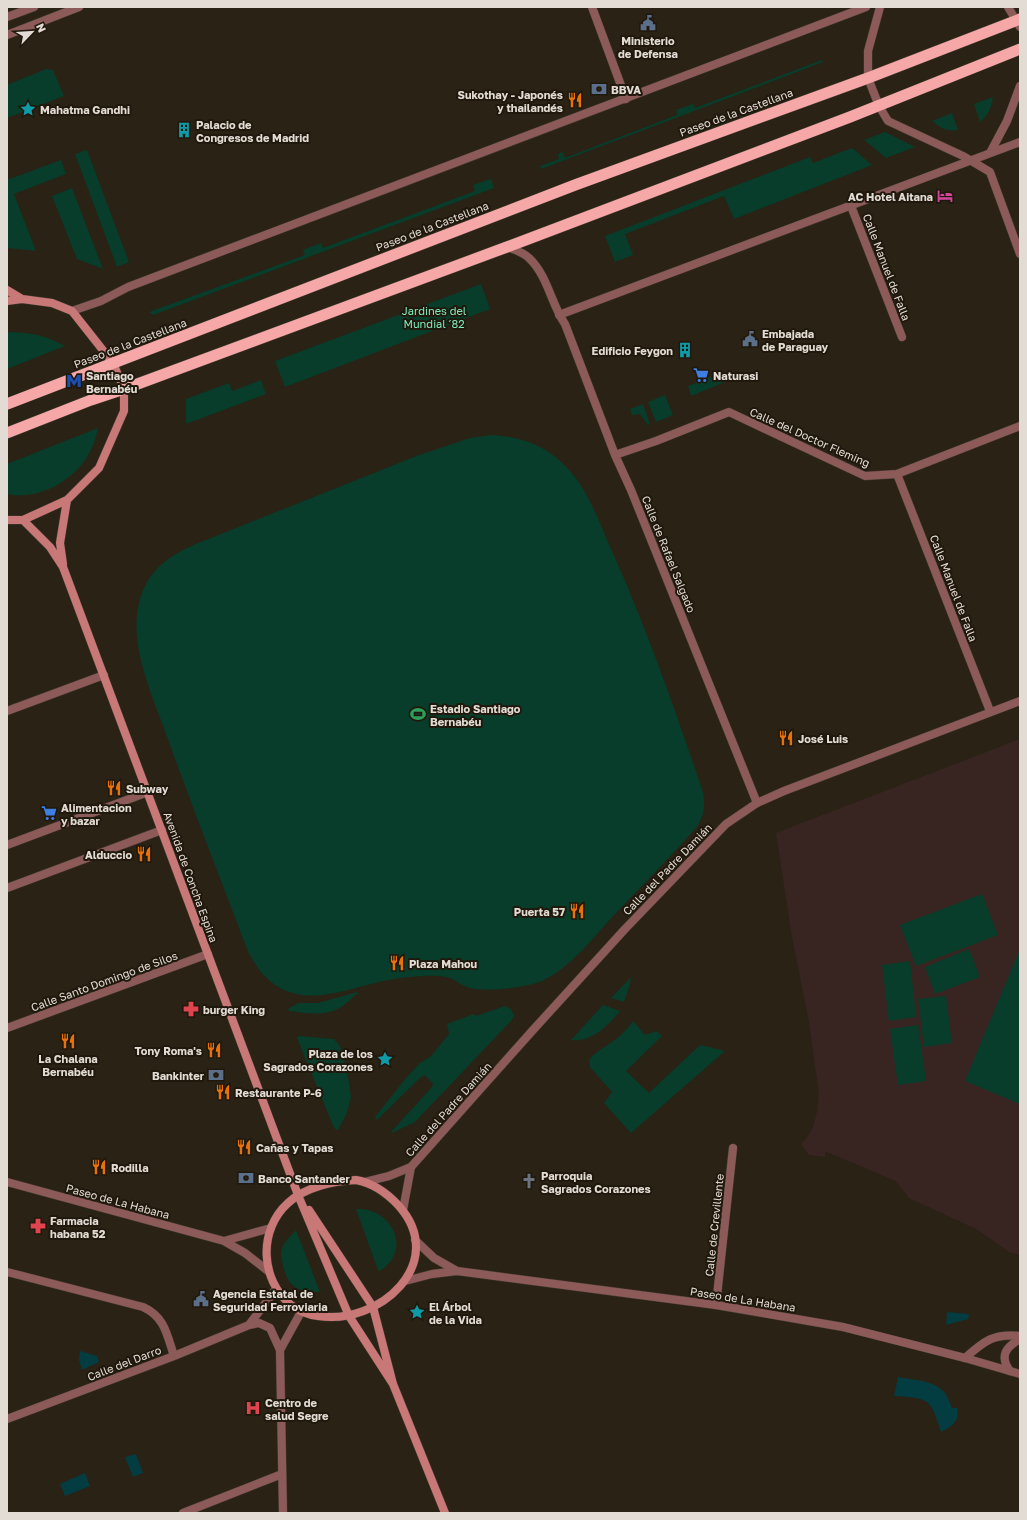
<svg xmlns="http://www.w3.org/2000/svg" width="1027" height="1520" viewBox="0 0 1027 1520" font-family="'Golos Text',sans-serif">
<style>
.education{fill:#382522}
.green{fill:#073d2a}
.water{fill:#033c41}
.lines{fill:none;stroke-linecap:round;stroke-linejoin:round}
.minor-casing{stroke:#443c30;stroke-width:9}
.tertiary-casing{stroke:#443c30;stroke-width:9}
.secondary-casing{stroke:#443c30;stroke-width:9}
.trunk-casing{stroke:#443c30;stroke-width:12}
.minor{stroke:#8d5a5a;stroke-width:8}
.tertiary{stroke:#8d5a5a;stroke-width:8}
.secondary{stroke:#c97878;stroke-width:8}
.trunk{stroke:#f6a7a7;stroke-width:11}
.labels{text-anchor:middle;dominant-baseline:central;stroke-width:4;stroke-linejoin:round;paint-order:stroke}
.poi-label{font-size:11px;font-weight:bold;fill:#e2dcd4;stroke:#20180c;text-anchor:start}
.street-label{font-size:11px;fill:#e2dcd4;stroke:#20180c}
.park-label{font-size:11px;fill:#7febbd;stroke:#20180c}
</style>
<rect width="100%" height="100%" fill="#2a2215"/>
<path class="education" d="M1020,739v516l-11,-3 -31,-22 -69,-32 -13,-17 -69,-29h-2v5l-16,-2 -8,-11 5,-5 6,-9 5,-18 2,-18 -10,-72 -17,-85 -16,-104z"/>
<path class="green" d="M822,60l1,2 -282,107 -1,-3 19,-7 -1,-5 5,-2 2,6 112,-43 -1,-5 17,-6 2,4z
M46,69l7,1 11,26 -57,22v-33z
M993,97c-2,11 -4,18 -13,25l-6,-18z
M952,113l6,17c-12,2 -17,-2 -26,-9z
M885,132l30,15 -29,11 -22,-18z
M852,148l20,17 -138,54 -10,-23 -99,38 8,21 -18,7 -10,-26 205,-79 3,6z
M87,150l42,112 -12,5 -42,-113z
M61,160l5,14 -52,20 22,57 -29,-3v-68z
M491,179l3,9 -341,127 -4,-3 156,-57 -2,-5 18,-7 2,5 152,-57 -2,-6z
M72,188l31,81 -26,-10 -25,-63z
M481,284l9,25 -205,78 -10,-26z
M10,332c23,1 34,3 55,14l-58,23v-36z
M721,373l4,9 -34,14 -3,-10z
M261,380l5,14 -80,30v-25l43,-16 3,8z
M665,395l8,20 -17,7 -8,-20z
M643,404l7,20 -2,1 -8,-11 -8,1 -2,-6z
M98,428c-2,10 -5,20 -11,29 -15,25 -51,44 -80,37v-30z
M491,435c32,2 57,11 79,36 19,21 30,53 41,78 36,79 64,161 92,243 2,15 2,21 -6,35 -27,30 -55,59 -83,88 -20,22 -43,52 -70,65 -16,8 -61,13 -77,7 -12,-5 -13,-10 -28,-11 -17,-1 -43,2 -60,6 -26,6 -60,19 -86,11 -23,-6 -36,-23 -46,-44 -26,-69 -53,-137 -78,-207 -14,-40 -39,-91 -31,-134 6,-35 28,-51 58,-64l223,-89 51,-17z
M982,894l16,41 -82,31 -16,-41z
M969,949l11,28 -45,17 -10,-27z
M1020,949v155l-55,-23z
M910,961l6,56 -27,4 -7,-56z
M631,977l-1,7 -6,18 -13,-4z
M357,992l1,1c-6,4 -11,11 -17,14 -16,10 -34,6 -52,4l-1,-2 10,-6h20z
M946,996l6,47 -28,4 -6,-48z
M603,1005l17,6c-11,14 -29,32 -49,29z
M505,1006l6,3 3,7 -3,5 -96,101 -23,11v-2l40,-44 1,-3 -8,-9 -4,2 -43,42h-2l-1,-2 31,-39 14,-15 10,-6 19,-23 -2,-10 27,-10 2,2z
M633,1021l12,14 11,-4 6,5 -36,35 23,22 50,-47 2,-1 24,6 -94,82 -27,-30 8,-11 -22,-25 -1,-7c6,-8 13,-11 20,-16 9,-6 18,-14 24,-23z
M918,1025l8,56 -28,4 -8,-56z
M298,1036l36,3 6,7 9,36 2,15 -4,16 -9,17 -3,-1 -3,-6 -35,-85z
M356,1209c36,-2 57,41 24,62l-2,-1z
M296,1230l24,62c-21,1 -32,-5 -37,-26 0,-3 -2,-8 -2,-12 0,-10 9,-17 15,-24z"/>
<path class="water" d="M947,1312l22,2 -1,5 -22,6z
M80,1351l17,5 2,6 -17,8 -3,-10z
M898,1377c15,3 37,3 47,16 3,5 5,10 7,15h5c4,13 -6,19 -16,24 -3,-9 -6,-20 -11,-27 -7,-9 -26,-8 -36,-9z
M136,1454l7,19 -10,4 -8,-20z
M85,1473l5,13 -25,10 -5,-12z"/>
<g class="lines">
<defs>
<path id="minor" d="M592,7l34,92
M880,7l-12,44v27l11,28 9,15 75,35 27,16 30,82
M1008,7l12,20
M7,35l72,-28
M990,153l17,-32 13,-35
M851,206l51,131
M507,247c8,3 16,5 22,11 19,18 22,46 36,66l50,131 16,35 126,313
M72,311l29,-10 27,-14 738,-280
M559,315l461,-173
M615,455l41,-14 73,-29 136,64 32,-2 123,-48
M897,474l93,237
M7,711l97,-36
M7,845l141,-53
M7,888l155,-58
M7,1028l201,-74
M7,1272l136,35c22,10 24,28 31,49
M716,1305l17,-157
M249,1325l27,-36
M280,1350l21,-38
M965,1358c19,-17 29,-25 55,-22
M1010,1371c-11,-15 -4,-24 10,-32
M7,1419l167,-63 75,-31 10,-2 11,5 10,22 3,163
M183,1513l99,-39"/>
<path id="tertiary" d="M7,17l27,-10
M7,1182l217,59 21,12 23,18
M365,1182l24,-6 22,-9 122,-137 92,-101 101,-105 31,-21 27,-12 236,-90
M403,1210l8,-43
M415,1240l19,18 23,13
M224,1241l47,-13
M405,1281l27,-7 25,-3 259,34 127,22 122,31 55,16"/>
<path id="secondary" d="M7,290l15,9
M7,301l15,-2 30,4 20,8 41,52 11,26v22l-25,57 -32,32 -44,20h-16
M23,520l27,27 13,20 235,628 51,121 44,68
M63,564l-3,-21 7,-43
M356,1180c17,3 31,13 43,26 50,57 -20,120 -81,110 -10,-1 -19,-5 -27,-11 -31,-25 -33,-75 -3,-102 17,-16 45,-22 68,-23z
M309,1210l64,97 20,77 52,129"/>
<path id="trunk" d="M7,404l568,-219 293,-107 152,-59
M7,433l84,-33 33,-11 383,-142 343,-130 170,-68"/>
</defs>
<use href="#minor" class="minor-casing"/>
<use href="#tertiary" class="tertiary-casing"/>
<use href="#secondary" class="secondary-casing"/>
<use href="#trunk" class="trunk-casing"/>
<use href="#minor" class="minor"/>
<use href="#tertiary" class="tertiary"/>
<use href="#secondary" class="secondary"/>
<use href="#trunk" class="trunk"/>
</g>
<defs>
<symbol id="civic-bare" viewBox="-9 -9 18 18"><path d="M-.6-6.5H3V-4.5H.6V-3L4-1V1h2V6H-6V1h2V-1L-.6-3ZM-1.2 2.5V6h2.4V2.5Z" fill="#5c6f8a" stroke="#20180c" stroke-width="2.5" paint-order="stroke"/></symbol>
<symbol id="bank-bare" viewBox="-9 -9 18 18"><path d="M-6-4H6V4H-6ZM0-2.3a2.3 2.3 0 1 0 0 4.6a2.3 2.3 0 1 0 0-4.6Z" fill="#5c6f8a" stroke="#20180c" stroke-width="2.5" paint-order="stroke"/></symbol>
<symbol id="restaurant-bare" viewBox="-9 -9 18 18"><path d="M-5-6h1v4h1v-4h1v4h1v-4h1v5L-1.5 .5V6h-2V.5L-5-1ZM5-6V6H3V1.5H1.5Q1.5-4 5-6Z" fill="#e8710a" stroke="#20180c" stroke-width="2.5" paint-order="stroke"/></symbol>
<symbol id="sight-bare" viewBox="-9 -9 18 18"><path d="M0-6L1.8-2.2L6-1.7L2.9 1.2L3.7 5.4L0 3.3L-3.7 5.4L-2.9 1.2L-6-1.7L-1.8-2.2Z" fill="#0f9aa8" stroke="#20180c" stroke-width="2.5" paint-order="stroke"/></symbol>
<symbol id="building-bare" viewBox="-9 -9 18 18"><path d="M-4-6H4V6H1V3H-1V6H-4ZM-2.5-4.3h1.7v1.8h-1.7ZM.8-4.3h1.7v1.8H.8ZM-2.5-1h1.7V.8h-1.7ZM.8-1h1.7V.8H.8Z" fill="#0f9aa8" stroke="#20180c" stroke-width="2.5" paint-order="stroke"/></symbol>
<symbol id="hotel-bare" viewBox="-9 -9 18 18"><path d="M-6-4.5h1.5V1H6V5H4.5V3h-9V5H-6ZM-4 0a1.8 1.8 0 1 1 3.6 0ZM.5 0V-2.5h3Q6-2.5 6 0Z" fill="#d1479c" stroke="#20180c" stroke-width="2.5" paint-order="stroke"/></symbol>
<symbol id="supermarket-bare" viewBox="-9 -9 18 18"><path d="M-6-5.5h2.5l.6 2H6L4.5 2H-2.5L-4.4-4H-6ZM-1.5 3.2a1.3 1.3 0 1 0 .1 0ZM3 3.2a1.3 1.3 0 1 0 .1 0Z" fill="#3f7fe0" stroke="#20180c" stroke-width="2.5" paint-order="stroke"/></symbol>
<symbol id="metro-bare" viewBox="-9 -9 18 18"><path d="M-5.5 5V-5H-3L0 0L3-5H5.5V5H3V-.5L0 4L-3-.5V5Z" fill="#1a4fb4" stroke="#20180c" stroke-width="2.5" paint-order="stroke"/></symbol>
<symbol id="stadium-bare" viewBox="-9 -9 18 18"><path d="M0-5a6.5 5 0 1 0 0 10a6.5 5 0 1 0 0-10ZM-3.5-1.8h7v3.6h-7Z" fill="#2e9e5b" stroke="#20180c" stroke-width="2.5" paint-order="stroke"/></symbol>
<symbol id="pharmacy-bare" viewBox="-9 -9 18 18"><path d="M-2-6h4v4h4v4h-4v4h-4v-4h-4v-4h4Z" fill="#e0444e" stroke="#20180c" stroke-width="2.5" paint-order="stroke"/></symbol>
<symbol id="church-bare" viewBox="-9 -9 18 18"><path d="M-1.2-6h2.4v3.5h3.3v2.4h-3.3V6h-2.4V-.1h-3.3v-2.4h3.3Z" fill="#6b7280" stroke="#20180c" stroke-width="2.5" paint-order="stroke"/></symbol>
<symbol id="hospital-bare" viewBox="-9 -9 18 18"><path d="M-5-5h3v3.5h4V-5h3V5h-3V1.5h-4V5h-3Z" fill="#e0444e" stroke="#20180c" stroke-width="2.5" paint-order="stroke"/></symbol>
</defs>
<g fill-rule="evenodd">
<use href="#civic-bare" x="637" y="12" width="22" height="22"/>
<use href="#bank-bare" x="588" y="78" width="22" height="22"/>
<use href="#restaurant-bare" x="564" y="89" width="22" height="22"/>
<use href="#sight-bare" x="17" y="98" width="22" height="22"/>
<use href="#building-bare" x="173" y="119" width="22" height="22"/>
<use href="#hotel-bare" x="934" y="185" width="22" height="22"/>
<use href="#civic-bare" x="739" y="328" width="22" height="22"/>
<use href="#building-bare" x="674" y="339" width="22" height="22"/>
<use href="#supermarket-bare" x="690" y="364" width="22" height="22"/>
<use href="#metro-bare" x="63" y="370" width="22" height="22"/>
<use href="#stadium-bare" x="407" y="703" width="22" height="22"/>
<use href="#restaurant-bare" x="775" y="727" width="22" height="22"/>
<use href="#restaurant-bare" x="103" y="777" width="22" height="22"/>
<use href="#supermarket-bare" x="38" y="802" width="22" height="22"/>
<use href="#restaurant-bare" x="133" y="843" width="22" height="22"/>
<use href="#restaurant-bare" x="566" y="900" width="22" height="22"/>
<use href="#restaurant-bare" x="386" y="952" width="22" height="22"/>
<use href="#pharmacy-bare" x="180" y="998" width="22" height="22"/>
<use href="#restaurant-bare" x="57" y="1030" width="22" height="22"/>
<use href="#restaurant-bare" x="203" y="1039" width="22" height="22"/>
<use href="#sight-bare" x="374" y="1048" width="22" height="22"/>
<use href="#bank-bare" x="205" y="1064" width="22" height="22"/>
<use href="#restaurant-bare" x="212" y="1081" width="22" height="22"/>
<use href="#restaurant-bare" x="233" y="1136" width="22" height="22"/>
<use href="#restaurant-bare" x="88" y="1156" width="22" height="22"/>
<use href="#bank-bare" x="235" y="1167" width="22" height="22"/>
<use href="#church-bare" x="518" y="1170" width="22" height="22"/>
<use href="#pharmacy-bare" x="27" y="1215" width="22" height="22"/>
<use href="#civic-bare" x="190" y="1288" width="22" height="22"/>
<use href="#sight-bare" x="406" y="1301" width="22" height="22"/>
<use href="#hospital-bare" x="242" y="1397" width="22" height="22"/>
</g>
<g class="labels">
<g class="poi-label">
<text x="648" y="40" text-anchor="middle">Ministerio<tspan x="648" dy="13">de Defensa</tspan></text>
<text x="611" y="89">BBVA</text>
<text x="563" y="94" text-anchor="end">Sukothay - Japonés<tspan x="563" dy="13">y thailandés</tspan></text>
<text x="40" y="109">Mahatma Gandhi</text>
<text x="196" y="124">Palacio de<tspan x="196" dy="13">Congresos de Madrid</tspan></text>
<text x="933" y="196" text-anchor="end">AC Hotel Aitana</text>
<text x="762" y="333">Embajada<tspan x="762" dy="13">de Paraguay</tspan></text>
<text x="673" y="350" text-anchor="end">Edificio Feygon</text>
<text x="86" y="375">Santiago<tspan x="86" dy="13">Bernabéu</tspan></text>
<text x="713" y="375">Naturasi</text>
<text x="430" y="708">Estadio Santiago<tspan x="430" dy="13">Bernabéu</tspan></text>
<text x="798" y="738">José Luis</text>
<text x="126" y="788">Subway</text>
<text x="61" y="807">Alimentacion<tspan x="61" dy="13">y bazar</tspan></text>
<text x="132" y="854" text-anchor="end">Alduccio</text>
<text x="565" y="911" text-anchor="end">Puerta 57</text>
<text x="409" y="963">Plaza Mahou</text>
<text x="203" y="1009">burger King</text>
<text x="202" y="1050" text-anchor="end">Tony Roma's</text>
<text x="373" y="1053" text-anchor="end">Plaza de los<tspan x="373" dy="13">Sagrados Corazones</tspan></text>
<text x="68" y="1058" text-anchor="middle">La Chalana<tspan x="68" dy="13">Bernabéu</tspan></text>
<text x="204" y="1075" text-anchor="end">Bankinter</text>
<text x="235" y="1092">Restaurante P-6</text>
<text x="256" y="1147">Cañas y Tapas</text>
<text x="111" y="1167">Rodilla</text>
<text x="541" y="1175">Parroquia<tspan x="541" dy="13">Sagrados Corazones</tspan></text>
<text x="258" y="1178">Banco Santander</text>
<text x="50" y="1220">Farmacia<tspan x="50" dy="13">habana 52</tspan></text>
<text x="213" y="1293">Agencia Estatal de<tspan x="213" dy="13">Seguridad Ferroviaria</tspan></text>
<text x="429" y="1306">El Árbol<tspan x="429" dy="13">de la Vida</tspan></text>
<text x="265" y="1402">Centro de<tspan x="265" dy="13">salud Segre</tspan></text>
</g>
<g class="street-label">
<text transform="translate(736 112) rotate(-20)">Paseo de la Castellana</text>
<text transform="translate(432 226) rotate(-21)">Paseo de la Castellana</text>
<text transform="translate(887 267) rotate(69)">Calle Manuel de Falla</text>
<text transform="translate(130 343) rotate(-21)">Paseo de la Castellana</text>
<text transform="translate(810 437) rotate(24)">Calle del Doctor Fleming</text>
<text transform="translate(669 554) rotate(68)">Calle de Rafael Salgado</text>
<text transform="translate(954 588) rotate(69)">Calle Manuel de Falla</text>
<text transform="translate(667 869) rotate(-46)">Calle del Padre Damián</text>
<text transform="translate(191 877) rotate(70)">Avenida de Concha Espina</text>
<text transform="translate(104 981) rotate(-20)">Calle Santo Domingo de Silos</text>
<text transform="translate(448 1109) rotate(-48)">Calle del Padre Damián</text>
<text transform="translate(118 1201) rotate(15)">Paseo de La Habana</text>
<text transform="translate(714 1225) rotate(-84)">Calle de Crevillente</text>
<text transform="translate(743 1299) rotate(9)">Paseo de La Habana</text>
<text transform="translate(124 1363) rotate(-21)">Calle del Darro</text>
</g>
<g class="park-label">
<text x="434" y="310">Jardines del<tspan x="434" dy="13">Mundial ´82</tspan></text>
</g>
</g>
<rect width="1027" height="1520" fill="none" stroke="#e2dcd4" stroke-width="16"/>
<g transform="translate(32 32) rotate(65)" stroke="#20180c" stroke-width="3" paint-order="stroke">
<path d="M0-3L7 15L0 10L-7 15Z" fill="#e2dcd4"/>
<text y="-6" font-size="11" font-weight="bold" text-anchor="middle" fill="#e2dcd4">N</text>
</g>
</svg>
